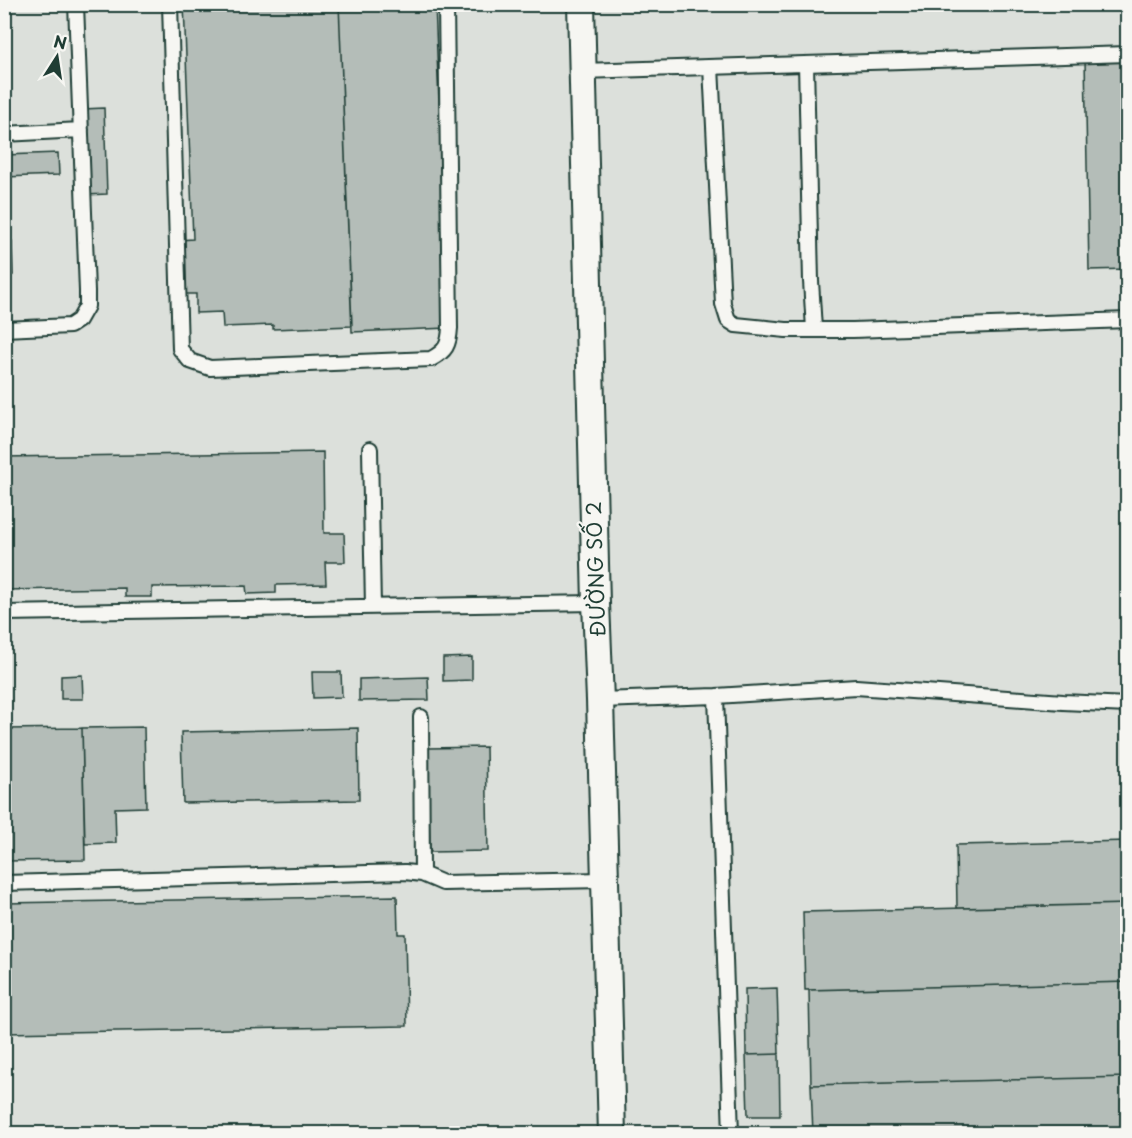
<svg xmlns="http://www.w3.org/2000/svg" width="1132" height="1138" viewBox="0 0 1132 1138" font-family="'Playpen Sans',sans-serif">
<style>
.built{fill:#dce0db}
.building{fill:#b4bdb8;stroke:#1f3d34;stroke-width:1.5}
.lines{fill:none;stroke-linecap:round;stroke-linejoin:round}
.service-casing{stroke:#1f3d34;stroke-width:18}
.minor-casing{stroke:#1f3d34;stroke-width:30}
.service{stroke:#f6f6f2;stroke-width:14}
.minor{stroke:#f6f6f2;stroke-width:26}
.labels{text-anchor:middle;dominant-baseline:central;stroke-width:4.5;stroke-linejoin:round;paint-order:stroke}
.street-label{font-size:20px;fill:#1f3d34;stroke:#f6f6f2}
</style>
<rect width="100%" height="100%" fill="#edefea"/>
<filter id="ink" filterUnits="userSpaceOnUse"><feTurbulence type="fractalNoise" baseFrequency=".0167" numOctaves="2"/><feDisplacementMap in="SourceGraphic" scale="12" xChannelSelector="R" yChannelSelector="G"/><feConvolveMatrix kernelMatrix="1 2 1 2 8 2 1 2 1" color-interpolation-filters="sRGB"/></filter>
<g filter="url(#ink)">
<path class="built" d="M5,5h1122v1128h-1122z"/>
<path class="building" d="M184,4h155l13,322 -79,3v-4l-50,2 -1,-15 -26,1v-19h-15l-2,-54 14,-1z
M339,4h96l13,324 -96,4z
M1128,58v211l-39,1 -4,-211z
M104,108l3,86 -21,1 -3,-86z
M58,153l1,22 -55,2v-22z
M4,241h8l1,34h-9z
M323,452l1,81h20l1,29h-20l1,22 -50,1v8l-29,1 -1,-8 -94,1v10h-27v-9l-121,2v-133z
M472,657v23l-29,1v-23z
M312,672h29l1,25 -29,1z
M82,675l1,24h-22v-23z
M428,677l1,23 -70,1v-22z
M144,727l2,80 -31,1 1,35 -31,1 -3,-116z
M82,728l3,132 -81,1v-132z
M358,728l1,72 -176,3 -2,-71z
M486,747l2,104 -58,1 -2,-104z
M1128,841v63l-171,4 -1,-63z
M397,896l1,38h7l2,92 -403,7v-130z
M1128,904v78l-323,8 -2,-78z
M1128,982v95l-317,8 -2,-95z
M777,988l2,66 -33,1 -1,-66z
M779,1054l1,62h-32l-2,-61z
M1128,1077v57h-315l-2,-49z"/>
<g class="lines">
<defs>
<path id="service" d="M170,4l10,345 10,12 20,7 221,-9c15,-8 18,-14 19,-31l-4,-324
M806,64l5,217 3,48
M711,67l12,237 5,16 8,5 50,5h67l275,-10
M582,71l546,-17
M4,134l77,-4
M4,329l66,-3 9,-6 8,-14v-15l-11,-287
M370,449l3,158
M4,613l592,-10
M716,696l15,438
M600,700l116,-4 140,-9 207,15 65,3
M421,717l1,157
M4,883l401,-11 17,2 21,9 161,-3"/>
<path id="minor" d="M581,4l15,599 4,97 12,434"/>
</defs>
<use href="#service" class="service-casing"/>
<use href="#minor" class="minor-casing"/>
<use href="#service" class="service"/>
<use href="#minor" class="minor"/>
</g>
</g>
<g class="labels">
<g class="street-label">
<text transform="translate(595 569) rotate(-92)">ĐƯỜNG SỐ 2</text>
</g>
</g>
<rect width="1132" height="1138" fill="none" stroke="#f6f6f2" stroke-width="24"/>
<rect x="12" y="12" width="1108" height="1114" fill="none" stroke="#1f3d34" stroke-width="2" filter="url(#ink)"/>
<g transform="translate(57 57) rotate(12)" stroke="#f6f6f2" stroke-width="4.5" paint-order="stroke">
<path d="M0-4.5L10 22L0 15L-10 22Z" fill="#1f3d34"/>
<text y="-9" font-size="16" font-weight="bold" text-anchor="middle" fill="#1f3d34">N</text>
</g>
</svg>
